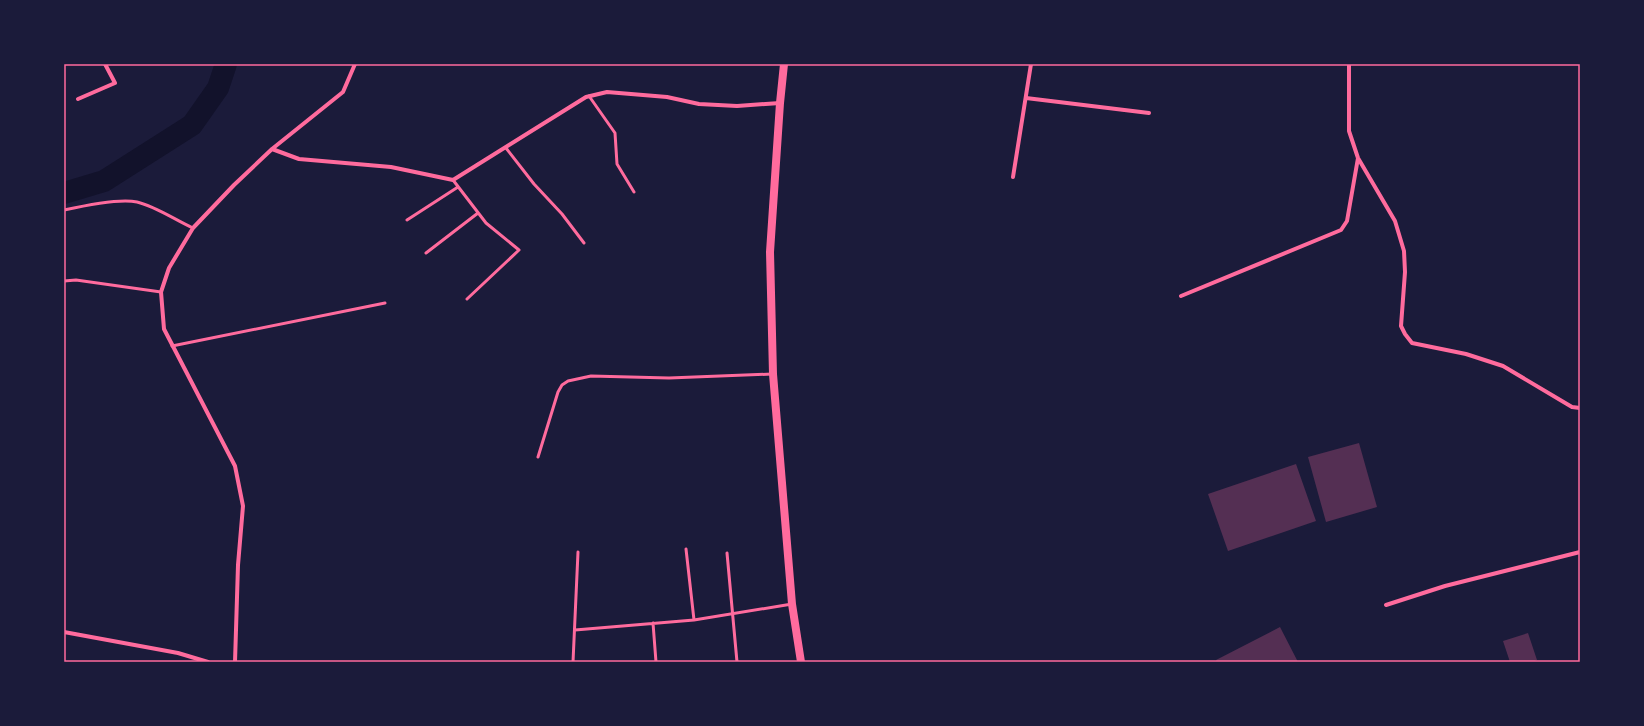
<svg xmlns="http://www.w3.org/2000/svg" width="1644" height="726" viewBox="0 0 1644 726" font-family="Helvetica,sans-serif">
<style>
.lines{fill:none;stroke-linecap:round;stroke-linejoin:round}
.river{stroke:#12122b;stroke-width:22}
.building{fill:#542f53}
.service{stroke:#ff6b9d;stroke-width:3}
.minor{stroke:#ff6b9d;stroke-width:4}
.secondary{stroke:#ff6b9d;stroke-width:8}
.neatline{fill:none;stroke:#ff6b9d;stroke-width:1.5}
</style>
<rect width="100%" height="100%" fill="#1b1b3a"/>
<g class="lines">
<path class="river" d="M64,193l40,-12 88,-56 26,-37 8,-24"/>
</g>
<path class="building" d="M1359,443l18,64 -51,15 -18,-65z
M1296,464l20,57 -88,30 -20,-57z
M1280,627l18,35h-81l-1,-2z
M1528,633l9,27 -5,2h-22l-7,-21z"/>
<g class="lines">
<path class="service" d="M589,96l26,37 2,31 17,28
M506,148l28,36 28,30 22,29
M453,180l33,43 33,27 -52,49
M64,210c18,-4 56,-12 73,-8 20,5 38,18 56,26
M407,220l51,-33
M426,253l52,-40
M64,281l12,-1 85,12
M172,346l213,-43
M538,457l20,-65 4,-7 6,-4 23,-5 78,2 103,-4
M686,549l8,71 98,-16
M727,553l10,109
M653,623l3,39
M575,630l119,-10
M573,662l5,-110"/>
<path class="minor" d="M1349,64v67l9,27 37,63 9,30 1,21 -4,54 4,8 7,9 54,11 37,12 69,41 8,1
M1026,98l123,15
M78,99l37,-16 -10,-19
M272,149l27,10 92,8 62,13 133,-83 21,-5 60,5 32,7 38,2 43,-3
M1013,177l18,-113
M1181,296l160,-66 6,-9 11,-63
M1386,605l59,-19 135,-34
M64,632l114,21 30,9
M235,662l3,-97 5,-59 -8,-40 -71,-137 -3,-37 8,-24 24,-40 41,-43 38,-36 71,-57 12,-28"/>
<path class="secondary" d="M784,64l-4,39 -10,149 3,122 19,230 9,58"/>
</g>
<rect width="1644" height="726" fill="none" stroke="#1b1b3a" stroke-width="130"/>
<rect x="65" y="65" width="1514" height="596" class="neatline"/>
</svg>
